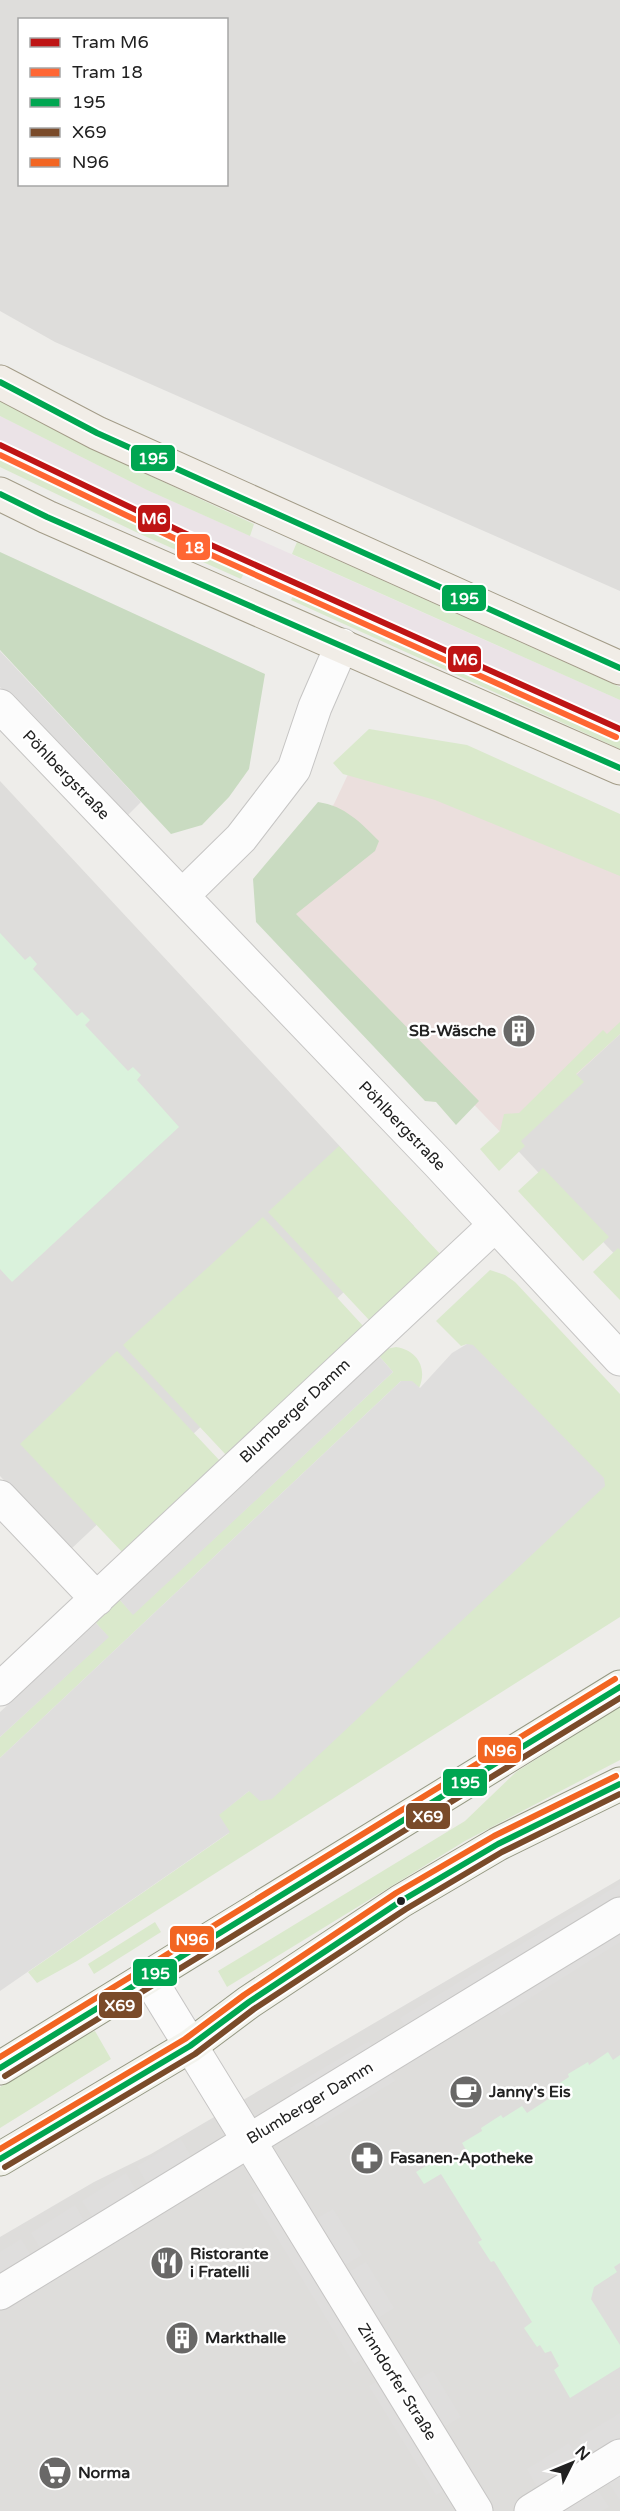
<svg xmlns="http://www.w3.org/2000/svg" width="620" height="2511" viewBox="0 0 620 2511" font-family="'Varela Round',sans-serif">
<style>
.residential{fill:#dedddb;fill-rule:evenodd}
.commercial{fill:#ebdfdd}
.industrial{fill:#ebe3e7}
.grass{fill:#dae9cc}
.forest{fill:#c9dbc1}
.park{fill:#daf2dc}
.parking{fill:#dfdedd}
.lines{fill:none;stroke-linecap:round;stroke-linejoin:round}
.minor-casing{stroke:#c6c5c4;stroke-width:35}
.secondary-casing{stroke:#959883;stroke-width:35}
.primary-casing{stroke:#a39c88;stroke-width:35}
.minor{stroke:#fcfcfc;stroke-width:33}
.secondary{stroke:#f3f3ed;stroke-width:33}
.primary{stroke:#f1ede7;stroke-width:33}
.bus-1-casing{stroke:#fff;stroke-width:10}
.bus-2-casing{stroke:#fff;stroke-width:10}
.bus-3-casing{stroke:#fff;stroke-width:10}
.bus-1{stroke:#00a651;stroke-width:6}
.bus-2{stroke:#7a4b2a;stroke-width:6}
.bus-3{stroke:#f26522;stroke-width:6}
.tram-1-casing{stroke:#fff;stroke-width:10}
.tram-2-casing{stroke:#fff;stroke-width:10}
.tram-1{stroke:#be1414;stroke-width:6}
.tram-2{stroke:#f63;stroke-width:6}
.bus-dot{fill:#212121;stroke:#fff;stroke-width:2}
.labels{text-anchor:middle;dominant-baseline:central;stroke-width:5;stroke-linejoin:round;paint-order:stroke}
.street-label{font-size:16px;fill:#212121;stroke:#fff}
.poi-label{font-size:16px;font-weight:bold;fill:#212121;stroke:#fff;text-anchor:start}
.line-badge{stroke:#fff;stroke-width:2}
.badge-label{font-size:16px;text-anchor:middle;font-weight:bold;fill:#fff}
</style>
<rect width="100%" height="100%" fill="#eeedea"/>
<path class="residential" d="M0,0h620v591l-565,-249 -55,-31zM20,20h206v164h-206z
M0,781l414,445 -344,324 -70,-74z
M620,1034v226l-113,-121z
M620,1879v632h-620v-274l94,-55 57,-28z"/>
<path class="commercial" d="M368,732l252,111v191l-113,105 -230,-240 12,-41 45,-54z"/>
<path class="industrial" d="M0,416l147,74 473,210v36l-325,-144 -295,-136z"/>
<path class="grass" d="M0,401l101,52 153,71 -4,12 -103,-46 -147,-74z
M0,456l246,113 -5,10 -103,-46 -138,-66z
M297,542l323,145v13l-328,-146z
M295,592l325,144v13l-329,-149z
M369,729l98,16 153,69v62l-185,-76 -92,-26 -10,-11z
M620,1022v12l-44,40 8,8 -63,59 4,5 -26,25 -19,-22 20,-18 4,-17 15,-1 84,-83 4,4z
M339,1146l102,109 -71,66 -102,-109z
M543,1168l66,69 -26,24 -65,-70z
M263,1217l101,110 -137,129 -104,-111z
M618,1248l2,2v50l-27,-28z
M490,1270l15,5 10,7 105,112v223l-543,344 -40,22 -9,-11 201,-139 -11,-18 31,-24 218,-447 -6,2 -25,-25z
M396,1347c21,3 32,21 23,41l-18,-7 -401,377v-21l108,-100 -12,-14 23,-24 14,15 260,-242 -14,-16 7,-7z
M117,1351l104,111 -98,91 -103,-109z
M620,1706v54l-155,81 -238,146 -9,-16 247,-150 51,-49z
M155,1922l6,10 -67,42 -6,-10z
M95,2031l16,28 -111,69v-41l89,-54z"/>
<path class="forest" d="M0,552l265,122 -16,95 -20,28 -27,28 -31,9 -171,-184z
M318,802c27,4 42,20 61,39l-4,10 -79,63 183,187 -23,24 -20,-23 -11,-1 -169,-179 -3,-43z"/>
<path class="park" d="M0,933l25,27 5,-4 7,8 -4,5 44,47 5,-4 8,8 -5,5 43,46 5,-4 8,8 -4,5 42,47 -167,155 -12,-13z
M608,2052l5,8 7,-5v208l-6,4 3,5 -23,15 -3,12 29,46v22l-50,31 -16,-28 5,-4 -8,-15 -6,2 -5,-8 -3,2 -13,-19 8,-6 -38,-61 -3,1 -13,-20 4,-2 -41,-66 -17,10 -8,-12 31,-19 5,6 14,-9 -4,-7 20,-12 -1,-3 20,-13 2,3 19,-12 5,7 26,-17 -4,-6 20,-13 -1,-3 20,-12 1,3z"/>
<path class="parking" d="M0,651l141,151 -17,17 -124,-132z
M467,1344l6,1 131,133 1,8 -333,313 -12,2 -11,-10 -30,24 11,17 -230,159v-233l401,-377h11l8,7 32,-35z
M379,1356l14,16 -260,243 -14,-16z
M96,1623l13,14 -109,100v-25z
M620,1884v10l-215,132 -5,-8z
M620,1932v10l-119,74 -5,-8z
M369,2041l4,7 -79,47 -4,-7z
M390,2073l5,8 -79,47 -4,-7z
M181,2139l11,19 -44,27 -11,-19z
M126,2173l11,19 -43,27 -12,-18z
M260,2190l104,168 -10,6 -103,-169z
M75,2205l11,19 -44,27 -11,-18z
M333,2209l29,46 -19,11 -29,-46z
M21,2239l11,18 -32,20v-25z
M366,2262l28,46 -19,12 -28,-47z
M433,2371l28,46 -19,11 -28,-46z
M376,2382l67,109 -7,4 -67,-109z
M620,2413v24l-30,18 -11,-17z
M569,2443l11,18 -43,26 -10,-18z
M620,2474v25h-1l-11,-18z
M597,2489l12,18 -8,4h-40z"/>
<g class="lines">
<defs>
<path id="minor" d="M0,706l438,457 182,196
M182,896l59,-58 53,-69 21,-62 27,-62
M0,1497l97,102
M0,1689l495,-464
M149,1978l327,533
M0,2293l620,-379
M531,2511l89,-55"/>
<path id="secondary" d="M0,2068l620,-381
M0,2159l190,-113 59,-44 152,-101 97,-57 122,-60"/>
<path id="primary" d="M0,382l97,51 523,235
M0,494l47,23 573,251"/>
</defs>
<use href="#minor" class="minor-casing"/>
<use href="#secondary" class="secondary-casing"/>
<use href="#primary" class="primary-casing"/>
<use href="#minor" class="minor"/>
<use href="#secondary" class="secondary"/>
<use href="#primary" class="primary"/>
<defs>
<path id="bus-1" d="M0,382l97,51 523,235
M0,494l47,23 573,251
M0,2068l620,-381
M0,2159l190,-113 59,-44 152,-101 97,-57 122,-60"/>
<path id="bus-2" d="M5,2076l615,-378
M5,2167l190,-113 59,-45 152,-100 96,-57 118,-58"/>
<path id="bus-3" d="M0,2057l615,-378
M0,2149l185,-110 59,-44 152,-102 98,-57 122,-60"/>
</defs>
<use href="#bus-1" class="bus-1-casing"/>
<use href="#bus-2" class="bus-2-casing"/>
<use href="#bus-3" class="bus-3-casing"/>
<use href="#bus-1" class="bus-1"/>
<use href="#bus-2" class="bus-2"/>
<use href="#bus-3" class="bus-3"/>
<defs>
<path id="tram-1" d="M0,445l182,87 438,197"/>
<path id="tram-2" d="M0,455l178,85 438,197"/>
</defs>
<use href="#tram-1" class="tram-1-casing"/>
<use href="#tram-2" class="tram-2-casing"/>
<use href="#tram-1" class="tram-1"/>
<use href="#tram-2" class="tram-2"/>
</g>
<defs>
<symbol id="building-disc" viewBox="-11 -11 22 22"><circle r="9.5" fill="#696867" stroke="#fff"/><path d="M-4-6H4V6H1V3H-1V6H-4ZM-2.5-4.3h1.7v1.8h-1.7ZM.8-4.3h1.7v1.8H.8ZM-2.5-1h1.7V.8h-1.7ZM.8-1h1.7V.8H.8Z" fill="#fff"/></symbol>
<symbol id="cafe-disc" viewBox="-11 -11 22 22"><circle r="9.5" fill="#696867" stroke="#fff"/><path d="M-5.5-4.5H6V0H3Q3 3.5 0 3.5H-2.5Q-5.5 3.5-5.5 0ZM3-3.2v2h1.7v-2ZM-6 4.5H4V6H-6Z" fill="#fff"/></symbol>
<symbol id="pharmacy-disc" viewBox="-11 -11 22 22"><circle r="9.5" fill="#696867" stroke="#fff"/><path d="M-2-6h4v4h4v4h-4v4h-4v-4h-4v-4h4Z" fill="#fff"/></symbol>
<symbol id="restaurant-disc" viewBox="-11 -11 22 22"><circle r="9.5" fill="#696867" stroke="#fff"/><path d="M-5-6h1v4h1v-4h1v4h1v-4h1v5L-1.5 .5V6h-2V.5L-5-1ZM5-6V6H3V1.5H1.5Q1.5-4 5-6Z" fill="#fff"/></symbol>
<symbol id="supermarket-disc" viewBox="-11 -11 22 22"><circle r="9.5" fill="#696867" stroke="#fff"/><path d="M-6-5.5h2.5l.6 2H6L4.5 2H-2.5L-4.4-4H-6ZM-1.5 3.2a1.3 1.3 0 1 0 .1 0ZM3 3.2a1.3 1.3 0 1 0 .1 0Z" fill="#fff"/></symbol>
</defs>
<g fill-rule="evenodd">
<use href="#building-disc" x="500" y="1012" width="38" height="38"/>
<use href="#cafe-disc" x="447" y="2073" width="38" height="38"/>
<use href="#pharmacy-disc" x="348" y="2139" width="38" height="38"/>
<use href="#restaurant-disc" x="148" y="2244" width="38" height="38"/>
<use href="#building-disc" x="163" y="2319" width="38" height="38"/>
<use href="#supermarket-disc" x="36" y="2454" width="38" height="38"/>
</g>
<circle class="bus-dot" cx="401" cy="1901" r="5"/>
<g class="labels">
<g class="street-label">
<text transform="translate(66 775) rotate(46)">Pöhlbergstraße</text>
<text transform="translate(402 1126) rotate(46)">Pöhlbergstraße</text>
<text transform="translate(295 1411) rotate(-43)">Blumberger Damm</text>
<text transform="translate(310 2103) rotate(-31)">Blumberger Damm</text>
<text transform="translate(397 2382) rotate(58)">Zinndorfer Straße</text>
</g>
<g class="poi-label">
<text x="496" y="1031" text-anchor="end">SB-Wäsche</text>
<text x="489" y="2092">Janny's Eis</text>
<text x="390" y="2158">Fasanen-Apotheke</text>
<text x="190" y="2254">Ristorante<tspan x="190" dy="18">i Fratelli</tspan></text>
<text x="205" y="2338">Markthalle</text>
<text x="78" y="2473">Norma</text>
</g>
</g>
<g class="line-badge">
<rect x="130" y="444" width="46" height="28" rx="6" fill="#00a651"/>
<rect x="137" y="504" width="34" height="29" rx="6" fill="#be1414"/>
<rect x="176" y="533" width="35" height="28" rx="6" fill="#f63"/>
<rect x="441" y="584" width="46" height="28" rx="6" fill="#00a651"/>
<rect x="447" y="645" width="35" height="28" rx="6" fill="#be1414"/>
<rect x="477" y="1736" width="45" height="28" rx="6" fill="#f26522"/>
<rect x="442" y="1768" width="46" height="29" rx="6" fill="#00a651"/>
<rect x="405" y="1802" width="46" height="28" rx="6" fill="#7a4b2a"/>
<rect x="169" y="1925" width="46" height="28" rx="6" fill="#f26522"/>
<rect x="132" y="1958" width="46" height="29" rx="6" fill="#00a651"/>
<rect x="98" y="1991" width="45" height="28" rx="6" fill="#7a4b2a"/>
</g>
<g class="badge-label">
<text x="153" y="464">195</text>
<text x="154" y="524">M6</text>
<text x="194" y="553">18</text>
<text x="464" y="604">195</text>
<text x="465" y="665">M6</text>
<text x="500" y="1756">N96</text>
<text x="465" y="1788">195</text>
<text x="428" y="1822">X69</text>
<text x="192" y="1945">N96</text>
<text x="155" y="1979">195</text>
<text x="120" y="2011">X69</text>
</g>
<rect x="18" y="18" width="210" height="168" fill="#ffffff" stroke="#a6a6a6" stroke-width="1.5"/>
<rect x="30" y="38" width="30" height="9" fill="#be1414" stroke="#a6a6a6" stroke-width="1.5"/>
<text x="72" y="48" font-size="18" fill="#212121">Tram M6</text>
<rect x="30" y="68" width="30" height="9" fill="#ff6633" stroke="#a6a6a6" stroke-width="1.5"/>
<text x="72" y="78" font-size="18" fill="#212121">Tram 18</text>
<rect x="30" y="98" width="30" height="9" fill="#00a651" stroke="#a6a6a6" stroke-width="1.5"/>
<text x="72" y="108" font-size="18" fill="#212121">195</text>
<rect x="30" y="128" width="30" height="9" fill="#7a4b2a" stroke="#a6a6a6" stroke-width="1.5"/>
<text x="72" y="138" font-size="18" fill="#212121">X69</text>
<rect x="30" y="158" width="30" height="9" fill="#f26522" stroke="#a6a6a6" stroke-width="1.5"/>
<text x="72" y="168" font-size="18" fill="#212121">N96</text>
<g transform="translate(572 2463) rotate(47)" stroke="#ffffff" stroke-width="4.5" paint-order="stroke">
<path d="M0-4.5L10 22L0 15L-10 22Z" fill="#212121"/>
<text y="-9" font-size="16" font-weight="bold" text-anchor="middle" fill="#212121">N</text>
</g>
</svg>
